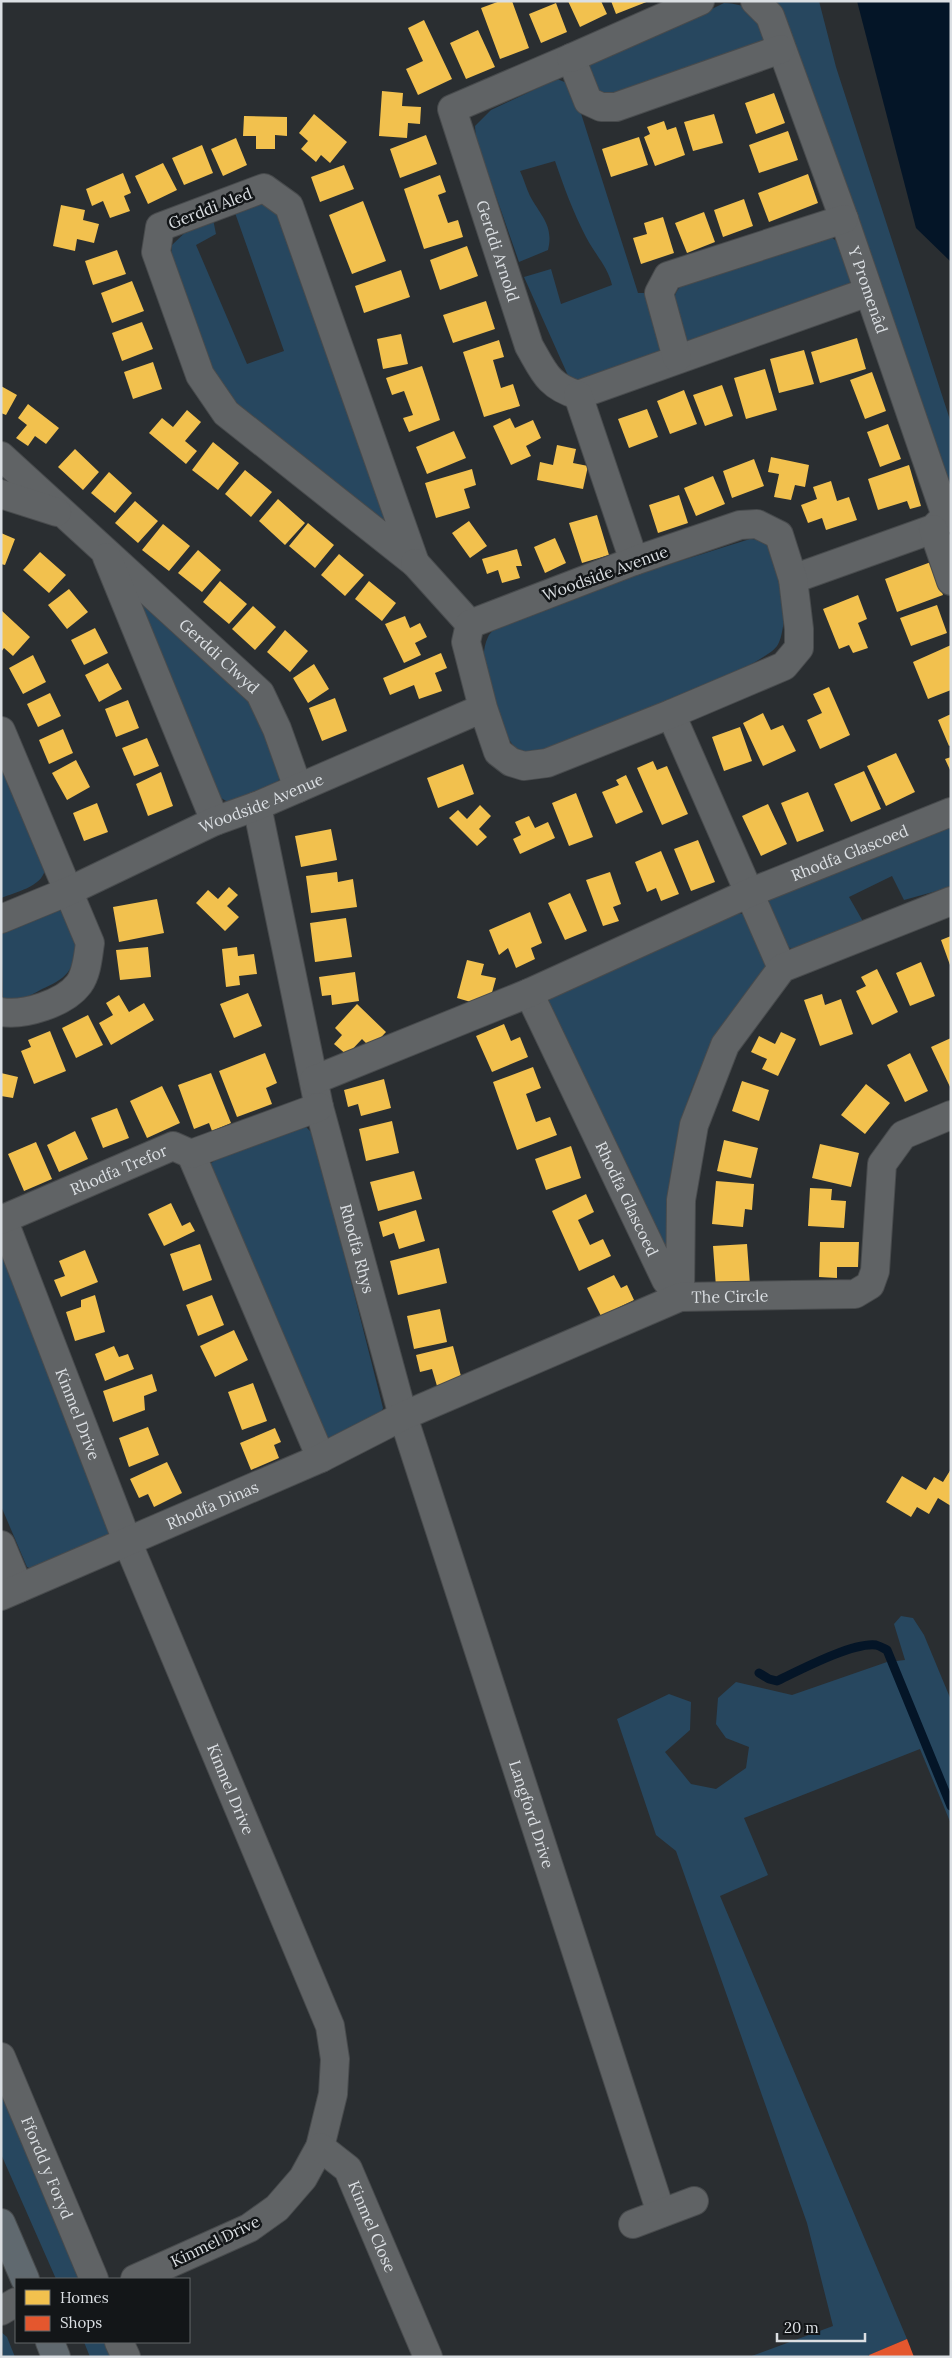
<svg xmlns="http://www.w3.org/2000/svg" width="952" height="2358" viewBox="0 0 952 2358" font-family="Lora,serif">
<style>
.green{fill:#27475f}
.water{fill:#041527}
.homes{fill:#f2c14e}
.shops{fill:#e4572e}
.lines{fill:none;stroke-linecap:round;stroke-linejoin:round}
.stream{stroke:#041527;stroke-width:9}
.minor-casing{stroke:#484b4d;stroke-width:30}
.major-casing{stroke:#484b4d;stroke-width:30}
.minor{stroke:#606365;stroke-width:28}
.major{stroke:#60696f;stroke-width:28}
.labels{text-anchor:middle;dominant-baseline:central;stroke-width:5;stroke-linejoin:round;paint-order:stroke}
.street-label{font-size:16px;fill:#dbdfe3;stroke:#131618}
</style>
<rect width="100%" height="100%" fill="#2a2e31"/>
<path class="green" d="M767,1h52l17,66 115,356v82z
M724,3c29,2 33,9 44,35l-8,9 -159,52 -13,-34 79,-34z
M557,79l15,6 66,208h15l10,48 -5,17 -74,27 -14,-5 -46,-103 27,-8 10,35 51,-19c-4,-18 -18,-32 -26,-48 -13,-25 -22,-50 -31,-76l-35,10c4,8 6,17 10,25 11,20 24,30 18,54l-29,12 -43,-123 -1,-13 16,-16z
M263,203l14,5 112,319 -148,-117 -35,-47 -36,-92 2,-26 23,-22 18,-4 3,15 -20,11 51,119 37,-13 -50,-141z
M828,235l10,7 16,36 -6,7 -159,60 -10,-3c-5,-23 -13,-39 3,-58z
M750,539l14,1c8,10 16,22 19,35 3,15 3,58 -6,71 -13,21 -222,111 -248,108 -21,-3 -25,-27 -31,-43 -8,-22 -21,-51 -10,-74 2,-5 10,-11 15,-14 15,-7 32,-12 48,-18 65,-25 133,-45 199,-66z
M149,604l106,100 28,70 -7,10 -48,18 -7,-4 -85,-189z
M1,755l44,115c-4,17 -29,22 -44,28z
M951,822v65l-47,13 -12,-24 -43,21 16,28 -72,24 -10,-4 -16,-44 5,-5z
M60,904c3,5 8,10 11,15 7,14 6,40 -3,53 -6,8 -17,13 -26,17 -14,8 -23,12 -39,9l-2,-70z
M737,913l12,2c7,17 23,38 15,57 -6,12 -17,23 -25,34 -14,20 -28,42 -39,64 -30,63 -30,130 -28,197l-126,-267z
M298,1126l8,1 8,8 69,273 -6,13 -47,25 -120,-282 8,-6z
M1,1245l116,289 -80,37 -10,-4 -26,-61z
M901,1616l12,2 11,17 27,65v124l-31,-75 -176,69 24,57 -48,21 187,443 -42,18h-116l84,-31 -26,-103 -131,-372 -20,-16 -39,-116 52,-25 22,8 -1,28 -25,22 26,32 25,5 30,-21 3,-21 -23,-9 -10,-14 2,-26 18,-16 56,13 95,-33 18,-2 -11,-36z
M1,2087l78,186 -1,6h-22l-55,-125z
M1,2332l6,5 8,20h-12z
M84,2342h23l8,15h-25z"/>
<path class="water" d="M857,1h94v261l-35,-34z"/>
<path class="homes" d="M500,1h12l17,47 -29,11 -19,-51z
M568,1h33l6,13 -27,13z
M611,1h38l-33,13z
M556,3l11,29 -26,11 -12,-29z
M424,20l28,59 -34,16 -12,-26 17,-8 -15,-33z
M478,30l17,37 -29,12 -16,-36z
M382,91l21,2 -1,13 19,1 -1,17 -12,-1 -1,15 -28,-2z
M774,93l11,30 -29,11 -11,-31z
M314,114l33,28 -17,21 -9,-8 -5,7 -15,-13 7,-8 -9,-8z
M714,114l9,29 -30,8 -9,-29z
M244,116l43,1v19l-12,-1v14h-19v-13h-13z
M664,121l3,9 9,-3 9,28 -30,11 -11,-29 6,-3 -3,-7z
M788,131l10,29 -39,13 -10,-28z
M426,135l11,29 -37,14 -10,-29z
M639,137l9,28 -37,12 -9,-28z
M236,138l11,27 -24,11 -12,-27z
M202,145l11,28 -29,12 -12,-27z
M163,163l14,27 -29,14 -13,-28z
M344,165l10,24 -34,13 -9,-25z
M123,173l8,20 -7,3 6,15 -20,7 -7,-17 -11,5 -6,-17z
M808,174l10,29 -49,19 -11,-29z
M440,175l6,17 -8,3 10,28 10,-3 5,17 -39,12 -20,-60z
M744,199l9,27 -30,11 -9,-27z
M363,201l23,60 -34,13 -23,-59z
M61,205l24,5 -2,10 16,4 -5,19 -17,-4 -2,12 -22,-5z
M704,212l11,30 -28,11 -12,-30z
M663,217l11,36 -33,11 -8,-26 14,-4 -3,-11z
M467,246l11,30 -38,14 -10,-30z
M117,250l9,24 -33,11 -8,-24z
M401,270l9,27 -46,16 -9,-27z
M132,281l12,30 -32,12 -11,-30z
M486,301l9,28 -42,14 -10,-28z
M142,322l11,27 -31,12 -10,-28z
M401,334l7,30 -25,5 -6,-30z
M857,338l9,31 -46,14 -9,-31z
M499,340l5,17 -11,3 8,28 12,-4 7,22 -36,11 -21,-65z
M804,350l10,34 -35,9 -9,-34z
M153,362l9,27 -29,10 -9,-27z
M422,366l18,54 -31,12 -6,-14 10,-3 -9,-24 -12,4 -6,-17z
M765,369l12,41 -31,9 -12,-41z
M872,372l14,39 -21,8 -15,-39z
M722,385l11,31 -28,10 -12,-31z
M1,386l16,9 -11,20 -5,-2z
M684,390l13,34 -27,10 -13,-33z
M28,404l31,24 -13,16 -11,-8 -7,10 -12,-8 11,-13 -9,-7z
M647,409l11,28 -29,11 -11,-29z
M187,410l14,12 -16,19 12,10 -11,13 -37,-31 13,-15 11,9z
M510,418l5,10 18,-8 8,18 -15,8 5,10 -20,9 -18,-39z
M888,424l13,35 -21,8 -13,-35z
M454,431l12,27 -39,16 -11,-27z
M213,442l26,21 -21,27 -26,-20z
M557,445l19,4 -3,14 15,3 -5,23 -46,-9 3,-18 13,3z
M75,449l24,23 -16,18 -25,-23z
M771,457l38,8 -4,22 -10,-2 -4,15 -17,-3 5,-23 -11,-2z
M754,459l10,27 -32,12 -9,-27z
M909,465l12,41 -11,3 -3,-8 -29,9 -10,-31z
M472,469l4,16 -12,4 6,19 -34,10 -11,-35z
M245,470l27,22 -21,25 -26,-23z
M109,472l23,21 -17,20 -24,-20z
M713,476l12,28 -29,12 -12,-28z
M831,481l6,20 12,-4 8,23 -31,10 -4,-12 -14,5 -7,-18 16,-6 -4,-12z
M679,495l9,28 -30,10 -9,-28z
M278,499l27,24 -20,22 -26,-24z
M135,501l23,20 -20,22 -23,-20z
M597,515l12,40 -27,8 -13,-40z
M469,521l18,25 -17,12 -18,-25z
M308,523l26,22 -19,23 -26,-22z
M163,524l27,22 -21,25 -27,-21z
M1,533l14,6 -10,26 -4,-1z
M555,538l11,25 -21,10 -11,-26z
M517,549l5,17h-6l4,12 -18,5 -4,-13 -11,4 -5,-15z
M198,550l23,20 -19,22 -24,-19z
M40,552l26,23 -17,18 -26,-23z
M339,554l25,21 -19,21 -24,-21z
M931,562l12,33 -46,17 -12,-33z
M220,581l27,23 -18,20 -26,-22z
M369,581l27,22 -14,18 -27,-22z
M69,589l19,23 -21,17 -19,-24z
M858,595l9,24 -9,4 10,25 -15,5 -4,-8 -10,4 -16,-40z
M937,605l10,28 -36,13 -11,-28z
M253,606l23,21 -21,23 -23,-21z
M1,610l29,27 -17,19 -9,-8 -3,4z
M405,616l5,12 10,-5 7,14 -12,6 6,12 -17,8 -19,-39z
M95,628l13,25 -24,12 -13,-25z
M285,630l23,21 -18,21 -23,-20z
M951,645v45l-23,9 -15,-37z
M441,653l6,15 -12,5 7,18 -23,8 -5,-14 -24,10 -7,-17z
M33,655l13,27 -23,12 -14,-26z
M108,663l14,26 -23,13 -14,-27z
M314,664l15,25 -21,14 -15,-25z
M829,687l21,48 -30,14 -13,-29 15,-7 -9,-19z
M50,693l11,23 -23,11 -11,-23z
M335,698l12,33 -25,10 -13,-33z
M128,700l11,28 -23,9 -11,-28z
M763,713l8,17 12,-5 13,26 -33,15 -20,-43z
M951,714v31l-2,1 -11,-26z
M740,727l12,34 -28,10 -12,-34z
M63,729l10,24 -24,11 -10,-24z
M147,738l12,28 -25,10 -12,-28z
M896,753l19,39 -29,14 -19,-40z
M951,757v15l-6,-13z
M76,760l14,27 -23,13 -15,-27z
M653,761l4,9 10,-4 21,48 -26,11 -25,-57z
M463,764l11,30 -36,14 -11,-30z
M864,771l17,38 -30,13 -17,-38z
M161,772l12,34 -25,10 -12,-32z
M626,775l17,37 -27,12 -14,-32 17,-7 -3,-5z
M808,792l16,39 -27,11 -16,-39z
M576,793l17,44 -24,9 -17,-43z
M97,803l11,29 -24,9 -11,-28z
M768,804l19,40 -26,12 -19,-40z
M480,805l11,11 -12,13 8,8 -10,9 -28,-28 9,-8 9,9z
M529,816l6,12 13,-6 7,16 -35,16 -7,-15 8,-4 -6,-13z
M331,829l6,31 -36,7 -6,-31z
M698,840l17,42 -24,9 -17,-42z
M661,851l18,43 -18,7 -5,-13 -9,4 -12,-30z
M337,872l1,10 15,-3 4,28 -46,6 -5,-37z
M610,872l11,32 -8,3 6,14 -16,5 -17,-46z
M229,887l9,8 -11,11 12,11 -14,14 -29,-28 12,-13 10,9z
M570,893l17,38 -22,9 -17,-37z
M157,899l7,34 -45,9 -6,-35z
M530,912l12,31 -11,5 4,11 -19,9 -8,-20 -9,7 -10,-25z
M346,918l6,39 -37,5 -5,-39z
M951,936v29h-1l-9,-25z
M148,947l3,30 -31,3 -4,-30z
M237,947l1,9 16,-2 3,20 -18,2 1,9 -14,2 -4,-38z
M467,960l17,4 -3,11 15,3 -8,29 -31,-9z
M921,962l14,34 -25,10 -14,-33z
M877,969l21,43 -26,13 -16,-34 10,-5 -5,-9z
M355,972l4,29 -27,4 -1,-10 -9,1 -3,-19z
M248,993l14,33 -28,12 -14,-34z
M822,994l3,11 16,-6 12,35 -33,12 -16,-46z
M119,995l10,17 15,-9 10,17 -43,25 -12,-22 14,-8 -7,-12z
M357,1004l29,28 -15,16 -9,-9 -15,16 -13,-11 8,-9 -7,-7z
M88,1015l15,30 -27,13 -14,-30z
M504,1024l7,17 9,-4 8,20 -36,15 -16,-36z
M50,1031l16,40 -32,13 -13,-33 10,-4 -3,-7z
M781,1032l15,7 -18,37 -16,-7 5,-10 -16,-7 8,-16 16,8z
M951,1038v51l-20,-42z
M265,1053l12,30 -11,5 6,16 -35,13 -18,-46z
M910,1053l18,38 -23,11 -18,-37z
M533,1067l8,21 -15,6 10,28 14,-5 7,18 -40,15 -24,-68z
M1,1073l17,4 -5,21 -12,-2z
M211,1073l20,50 -19,8 -3,-8 -15,6 -16,-44z
M384,1079l7,29 -30,8 -3,-12 -10,3 -4,-17z
M742,1081l27,9 -10,31 -27,-10z
M866,1084l24,19 -25,31 -24,-19z
M162,1086l18,37 -33,15 -17,-37z
M117,1108l12,30 -26,10 -12,-30z
M392,1121l7,32 -33,8 -7,-32z
M75,1131l13,28 -29,13 -12,-27z
M724,1140l34,8 -7,30 -34,-7z
M36,1142l16,37 -28,12 -16,-37z
M820,1144l39,9 -8,34 -39,-9z
M571,1146l10,32 -35,12 -11,-31z
M414,1171l8,28 -44,12 -8,-29z
M716,1181l38,3 -2,26 -7,-1 -2,18 -31,-3z
M810,1188l22,1 -1,11 15,1 -2,27 -36,-2z
M586,1194l8,18 -16,8 12,25 13,-6 8,17 -32,15 -27,-60z
M171,1203l11,23 8,-4 5,9 -31,15 -16,-32z
M416,1210l9,31 -26,8 -5,-16 -11,4 -4,-15z
M820,1242h39l-1,25h-21v11l-18,-1z
M200,1244l12,36 -29,11 -13,-37z
M747,1244l3,41 -34,2 -3,-41z
M439,1248l8,35 -49,12 -8,-34z
M85,1250l13,32 -37,15 -7,-17 11,-4 -6,-15z
M614,1275l7,13 6,-3 7,15 -33,16 -14,-28z
M95,1295l10,37 -30,9 -9,-29 15,-5v-7z
M212,1295l12,30 -26,11 -12,-31z
M440,1309l7,33 -33,7 -7,-33z
M234,1330l14,30 -33,17 -15,-31z
M114,1346l5,11 9,-3 6,15 -29,12 -10,-27z
M453,1346l9,34 -25,6 -5,-17 -12,3 -4,-17z
M152,1374l5,17 -13,5 1,14 -32,12 -10,-31z
M253,1383l14,38 -25,9 -14,-38z
M148,1427l11,28 -30,12 -10,-29z
M275,1428l6,14 -7,3 5,13 -28,12 -11,-27z
M167,1462l15,31 -28,14 -6,-13 -9,4 -9,-19z
M951,1469v37l-13,-8 -9,16 -12,-7 -6,10 -25,-15 16,-26 24,14 8,-13 9,5z"/>
<path class="shops" d="M907,2339l7,18h-44l-1,-2z"/>
<g class="lines">
<path class="stream" d="M759,1673l10,6 8,2c23,-11 76,-39 99,-36 4,1 7,3 11,5l64,156"/>
<defs>
<g id="minor">
<path id="s1" d="M755,1l15,15 74,203 102,297 -13,13 -140,50"/>
<path id="s2" d="M781,49l-165,58h-15l-13,-6 -17,-43 -119,51 77,237c15,26 19,40 49,49l290,-103"/>
<path d="M571,58l129,-57"/>
<path d="M264,188l25,18 126,357 -189,-150 -26,-38 -44,-123 4,-25z"/>
<path d="M677,358l-18,-65 9,-17 176,-57"/>
<path d="M578,395l56,166"/>
<path id="s3" d="M1,456l259,237 17,36 21,59"/>
<path d="M1,494l56,18"/>
<path d="M933,529l18,52"/>
<path d="M107,557l108,264"/>
<path d="M415,563l55,61"/>
<path d="M671,714l111,254"/>
<path d="M1,731l89,212c-2,13 -3,30 -11,41 -14,19 -55,32 -78,28"/>
<path id="s4" d="M257,806l62,301 84,309 258,797"/>
<path id="s5" d="M1,919l68,-28 146,-70 42,-15 226,-98 15,44 13,10 13,4 23,-3 124,-49 113,-48 15,-18v-19l-6,-50 -14,-44 -22,-11 -17,1 -106,36 -164,63 -4,18 17,66"/>
<path id="s6" d="M529,993l137,287 14,17 1,-97 13,-75 31,-80 57,-77 169,-67"/>
<path id="s7" d="M314,1080l215,-87 220,-100 202,-81"/>
<path d="M191,1154l130,304"/>
<path id="s8" d="M3,1219l124,322 203,485 5,33 -2,35 -13,53 -17,31 -26,30 -28,20 -114,51"/>
<path id="s9" d="M1,1220l172,-74 18,8 128,-47"/>
<path d="M1,1545l18,43"/>
<path id="s10" d="M1,1596l320,-138 82,-42 277,-119 175,-3 15,-9 5,-14 7,-107 21,-29 48,-20"/>
<path id="s11" d="M1,2057l93,222"/>
<path id="s12" d="M320,2147l28,22 80,188"/>
<path d="M633,2224l61,-23"/>
<path d="M1,2311l15,-9"/>
<path d="M119,2342l7,15"/>
</g>
<path id="major" d="M1,2223l24,56
M50,2342l6,15"/>
</defs>
<use href="#minor" class="minor-casing"/>
<use href="#major" class="major-casing"/>
<use href="#minor" class="minor"/>
<use href="#major" class="major"/>
</g>
<g class="labels">
<g class="street-label">
<text transform="translate(210 208) rotate(-21)">Gerddi Aled</text>
<text stroke="none"><textPath href="#s2" startOffset="529">Gerddi Arnold</textPath></text>
<text stroke="none"><textPath href="#s1" startOffset="312">Y Promenâd</textPath></text>
<text transform="translate(605 573) rotate(-20)">Woodside Avenue</text>
<text stroke="none"><textPath href="#s3" startOffset="296">Gerddi Clwyd</textPath></text>
<text stroke="none"><textPath href="#s5" startOffset="285">Woodside Avenue</textPath></text>
<text stroke="none"><textPath href="#s7" startOffset="582">Rhodfa Glascoed</textPath></text>
<text stroke="none"><textPath href="#s9" startOffset="128">Rhodfa Trefor</textPath></text>
<text stroke="none"><textPath href="#s6" startOffset="228">Rhodfa Glascoed</textPath></text>
<text stroke="none"><textPath href="#s4" startOffset="454">Rhodfa Rhys</textPath></text>
<text stroke="none"><textPath href="#s10" startOffset="792">The Circle</textPath></text>
<text stroke="none"><textPath href="#s8" startOffset="209">Kinmel Drive</textPath></text>
<text stroke="none"><textPath href="#s10" startOffset="230">Rhodfa Dinas</textPath></text>
<text stroke="none"><textPath href="#s8" startOffset="614">Kinmel Drive</textPath></text>
<text stroke="none"><textPath href="#s4" startOffset="1046">Langford Drive</textPath></text>
<text stroke="none"><textPath href="#s11" startOffset="120">Ffordd y Foryd</textPath></text>
<text stroke="none"><textPath href="#s12" startOffset="98">Kinmel Close</textPath></text>
<text transform="translate(215 2241) rotate(-26)">Kinmel Drive</text>
</g>
</g>
<rect width="952" height="2358" fill="none" stroke="#dbdfe3" stroke-width="5"/>
<rect x="15" y="2278" width="175" height="65" fill="#131618" stroke="#636669"/>
<rect x="25" y="2290" width="25" height="15" fill="#f2c14e" stroke="#636669"/>
<text x="60" y="2303" font-size="15" fill="#dbdfe3">Homes</text>
<rect x="25" y="2316" width="25" height="15" fill="#e4572e" stroke="#636669"/>
<text x="60" y="2328" font-size="15" fill="#dbdfe3">Shops</text>
<path d="M777 2333v8h88v-8" fill="none" stroke="#dbdfe3" stroke-width="2.5"/>
<text x="784" y="2333" font-size="15" fill="#dbdfe3" stroke="#131618" stroke-width="4" paint-order="stroke">20 m</text>
</svg>
